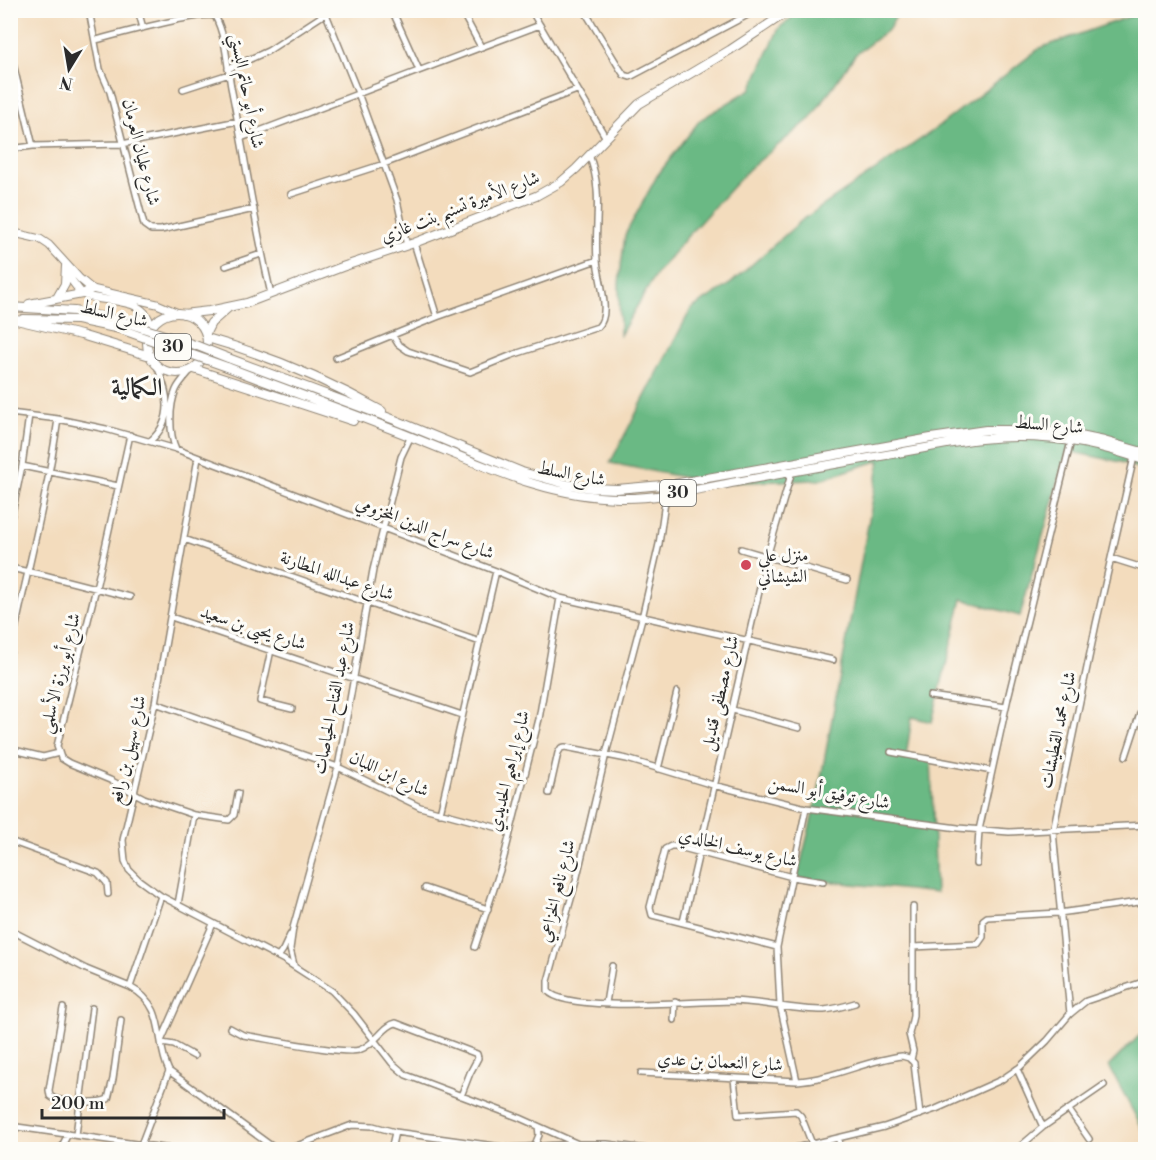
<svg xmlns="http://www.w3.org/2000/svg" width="1156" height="1160" viewBox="0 0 1156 1160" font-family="'Libre Bodoni',Amiri,serif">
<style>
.forest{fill:#6bb984;stroke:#4b7258;stroke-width:1.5}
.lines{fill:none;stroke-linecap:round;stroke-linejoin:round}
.minor-casing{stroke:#8f8474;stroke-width:8}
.tertiary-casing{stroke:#8f8474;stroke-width:9}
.secondary-casing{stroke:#8f8474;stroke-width:10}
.primary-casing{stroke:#8f8474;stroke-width:10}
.minor{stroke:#fff;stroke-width:5}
.tertiary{stroke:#fff;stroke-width:7}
.secondary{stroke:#fff;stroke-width:8}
.primary{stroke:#fff;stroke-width:8}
.primary-bridge-casing{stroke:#8f8474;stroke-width:10;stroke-linecap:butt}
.primary-bridge{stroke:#fff;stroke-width:8}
.poi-dot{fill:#d1495b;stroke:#fdfcf7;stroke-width:2}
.labels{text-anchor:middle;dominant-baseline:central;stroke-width:6;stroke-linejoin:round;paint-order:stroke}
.shield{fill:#fdfcf7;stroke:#6a6a68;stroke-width:1.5}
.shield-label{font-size:16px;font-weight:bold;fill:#2b2b2b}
.street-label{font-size:18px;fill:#2b2b2b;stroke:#fdfcf7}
.poi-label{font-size:18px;fill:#2b2b2b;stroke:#fdfcf7;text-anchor:start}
.district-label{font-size:24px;font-weight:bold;fill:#2b2b2b;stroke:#fdfcf7}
</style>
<rect width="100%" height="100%" fill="#fdfcf7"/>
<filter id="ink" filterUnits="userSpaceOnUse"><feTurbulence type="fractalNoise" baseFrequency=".0167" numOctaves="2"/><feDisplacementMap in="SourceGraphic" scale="12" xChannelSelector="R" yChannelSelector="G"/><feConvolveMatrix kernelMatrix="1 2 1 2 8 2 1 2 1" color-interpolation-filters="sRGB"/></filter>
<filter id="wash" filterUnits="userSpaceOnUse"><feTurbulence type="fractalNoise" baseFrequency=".008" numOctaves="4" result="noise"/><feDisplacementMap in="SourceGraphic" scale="24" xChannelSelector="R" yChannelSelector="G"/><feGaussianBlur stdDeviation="1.35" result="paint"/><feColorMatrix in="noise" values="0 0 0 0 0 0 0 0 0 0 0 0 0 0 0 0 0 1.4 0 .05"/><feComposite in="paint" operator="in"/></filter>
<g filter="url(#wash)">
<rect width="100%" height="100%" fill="#f3dcbd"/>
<path class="forest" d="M800,11h99l-10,18 -34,26 -44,63 -63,52 -57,62 -35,42 -36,61 -1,-52 6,-48 32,-59 43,-56 51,-31 28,-61z
M1145,11v460l-24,-9 -54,-11 -47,165 -58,-17 -30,123 -20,-5 -6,40 25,2 5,134 -139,-15 21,-84 62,-334 -61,20 -106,3 -103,-20 81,-154 39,-25 72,-64 132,-90 106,-82z
M1145,1030v104l-36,-68z"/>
</g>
<g filter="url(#ink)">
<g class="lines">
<defs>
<path id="minor" d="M89,10l11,59 10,23 34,133 7,5h10l93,-21
M138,10l5,18
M392,10l27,60
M461,10l20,37
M531,10l75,128
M584,10l36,59 4,6 6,2 127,-67
M326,14l32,79 39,107 10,46
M96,40c19,-5 105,-29 119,-24 11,20 12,48 16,71 14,69 24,139 40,207
M10,51l23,95
M228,69l40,-18 63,-41
M183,89l46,-15
M241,138l299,-113
M10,149l23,-3 89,-2 116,-23
M291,194l93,-30 193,-74
M414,243l23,74
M226,266l35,-12
M393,336l5,8 10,7 62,21 42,-17 86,-28c14,-13 0,-50 -1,-67 -3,-38 7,-68 -8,-105
M336,358l101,-41 160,-57
M10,413l48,6 48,10 70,20 320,122 64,27 273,62
M130,435l-34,153 -39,158 4,12 8,5 41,17 34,18 50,17 -16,89
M150,441c25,-21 18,-49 7,-75
M176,449c-7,-15 -7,-43 0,-59 3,-7 10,-14 15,-20
M198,458l-43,245 -32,137 2,21 4,9 10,10 22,16 123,64 48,31 22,23 38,49 14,12 114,43 58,26h29l48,6
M22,466l96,20
M666,495l-7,49 -17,74 -36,136 -30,127 -28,100v10c17,22 152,10 185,10 30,1 61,9 91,9 10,-1 21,-4 31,-7
M10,523l12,-57 7,-51
M184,539l296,103
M741,549l106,31
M1111,558l35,11
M10,568l34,7 86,22
M171,617l291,98
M271,650l-11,51 32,8
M10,654c16,-79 37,-156 48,-235
M930,696l76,11
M155,703l183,64 82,40 90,24
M733,710l66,18
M18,751l25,6 16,-4
M891,752l101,19
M1126,756l20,-61
M658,769l19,-77
M549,793l9,-40 3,-5 4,-1 62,12 86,26 93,23 152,20 51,4 137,-7
M440,813l56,-242
M194,815l35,5 5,-5 4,-22
M10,841l88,32 9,10 1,11
M977,864l2,-34 29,-132 63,-257
M425,888l63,21
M161,896l-31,91c38,20 24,54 39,84l108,79
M683,922l84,-365 25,-86
M10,930l76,39 44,18
M475,947l28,-86 36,-142 21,-121
M777,947l-125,-32 -2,-8 15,-58 6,-3h4l117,31 31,5
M913,947v-40
M278,957l5,-7 7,-15
M294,965l-4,-16 3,-21 45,-161 35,-197 28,-113 10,-21
M606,1003l6,-37
M63,1008l-14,82 1,6c9,7 48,8 58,3l5,-20 8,-59
M1070,1014l-17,-183 43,-207 38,-167
M674,1020l1,-18
M230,1028l13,7c21,3 101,20 116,15 16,-5 25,-25 37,-27l81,31 1,4 -8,15 -9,23
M162,1039l51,-115
M162,1043l12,2 20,11
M911,1060l2,-9 -4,-17 4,-18v-69l65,-3 5,-7v-17l4,-3 72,-4 87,-12
M1017,1069l26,58
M641,1073l156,8c36,-2 69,-21 105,-25l7,2 5,5 6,52
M734,1079l4,36 58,-4 5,5 11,28
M797,1081l-17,-76 -3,-58 29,-139
M1069,1110l20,29
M10,1126l168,24
M76,1135l16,-127
M839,1139l1,11
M534,1147l5,-12 -1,-9
M60,1150l8,-16
M139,1150l30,-79
M286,1150l66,-25 21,1 22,6 114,16 67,-4
M391,1150l4,-18
M787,1150l97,-23 52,-18 65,-29 19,-13 27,-26 23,-27 16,-13 60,-20
M1016,1150l27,-23 61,-42"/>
<path id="tertiary" d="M10,232l30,7 9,6 31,34 12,10 65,15 21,9
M67,269l5,12 10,13c23,11 65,0 69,34"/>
<path id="secondary" d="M147 343a30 30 0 1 1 60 0a30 30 0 1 1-60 0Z
M183,314l26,-3 38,-8 95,-36 72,-24 122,-47 25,-14 15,-13 63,-65 91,-54 60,-40
M206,333l5,-10 17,-15"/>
<path id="primary" d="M57,298l8,-14 1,-18
M29,304l53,-10 10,-5
M10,307l64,4 47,10
M12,319l69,16 69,21
M23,319l54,1 43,9
M207,338c61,17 120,42 175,73
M228,358l167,62 127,52 44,12 26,4 25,1 57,-5 257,-46 55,-8h44l36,3 38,8 42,12
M227,367c62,24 125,46 187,71 67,26 131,59 205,60 40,1 79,-9 118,-16 51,-10 103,-19 155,-28 30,-5 60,-12 89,-15 56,-6 112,2 165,22
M194,369l159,52"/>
</defs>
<use href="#minor" class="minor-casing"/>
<use href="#tertiary" class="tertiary-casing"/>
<use href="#secondary" class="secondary-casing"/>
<use href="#primary" class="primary-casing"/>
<use href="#minor" class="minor"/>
<use href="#tertiary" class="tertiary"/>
<use href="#secondary" class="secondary"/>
<use href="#primary" class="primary"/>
<defs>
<path id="primary-bridge" d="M121,321l74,24 33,13
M120,329l107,38"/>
</defs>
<use href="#primary-bridge" class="primary-bridge-casing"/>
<use href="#primary-bridge" class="primary-bridge"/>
</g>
</g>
<circle class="poi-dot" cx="746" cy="565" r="6"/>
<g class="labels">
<g class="shield">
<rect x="155" y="334" width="36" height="26" rx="4.5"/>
<rect x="660" y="480" width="36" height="26" rx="4.5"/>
</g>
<g class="shield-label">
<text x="173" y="347">30</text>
<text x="678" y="493">30</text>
</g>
<g class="street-label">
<text transform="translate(247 91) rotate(79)">شارع أبو حاتم البستي</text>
<text transform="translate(141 152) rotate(76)">شارع عليان العرمان</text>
<text transform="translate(460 207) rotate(-21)">شارع الأميرة تسنيم بنت غازي</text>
<text transform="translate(114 314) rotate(13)">شارع السلط</text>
<text transform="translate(1049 425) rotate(5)">شارع السلط</text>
<text transform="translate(571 474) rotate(11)">شارع السلط</text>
<text transform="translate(425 528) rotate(21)">شارع سراج الدين المخزومي</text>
<text transform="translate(337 576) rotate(19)">شارع عبدالله المطارنة</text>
<text transform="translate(253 628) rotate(18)">شارع يحيى بن سعيد</text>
<text transform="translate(60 673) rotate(-76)">شارع أبو برزة الأسلمي</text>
<text transform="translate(720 693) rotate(-77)">شارع مصطفى قنديل</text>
<text transform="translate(334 698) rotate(-79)">شارع عبد الفتاح الحياصات</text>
<text transform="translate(1058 730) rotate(-78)">شارع محمد القطيشات</text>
<text transform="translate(128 750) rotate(-77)">شارع سهيل بن رافع</text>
<text transform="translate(509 771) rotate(-76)">شارع إبراهيم الحديدي</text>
<text transform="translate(389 774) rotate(25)">شارع ابن اللبان</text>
<text transform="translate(829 793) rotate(10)">شارع توفيق أبو السمن</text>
<text transform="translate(738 848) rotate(13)">شارع يوسف الخالدي</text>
<text transform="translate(557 891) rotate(-76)">شارع نافع الخزاعي</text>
<text transform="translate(720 1062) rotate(3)">شارع النعمان بن عدي</text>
</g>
<g class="poi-label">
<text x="758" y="555">منزل علي<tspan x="758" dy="21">الشيشاني</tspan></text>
</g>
<g class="district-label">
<text x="137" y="388">الكمالية</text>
</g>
</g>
<rect width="1156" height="1160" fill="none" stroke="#fdfcf7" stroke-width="36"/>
<g transform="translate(69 69) rotate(191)" stroke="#fdfcf7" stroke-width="4.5" paint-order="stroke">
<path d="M0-4.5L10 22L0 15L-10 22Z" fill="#2b2b2b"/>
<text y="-9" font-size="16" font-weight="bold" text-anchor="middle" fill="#2b2b2b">N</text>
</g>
<path d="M42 1109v9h182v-9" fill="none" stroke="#2b2b2b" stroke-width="3"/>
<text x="51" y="1109" font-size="18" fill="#2b2b2b" stroke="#fdfcf7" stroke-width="4.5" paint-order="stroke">200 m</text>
</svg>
